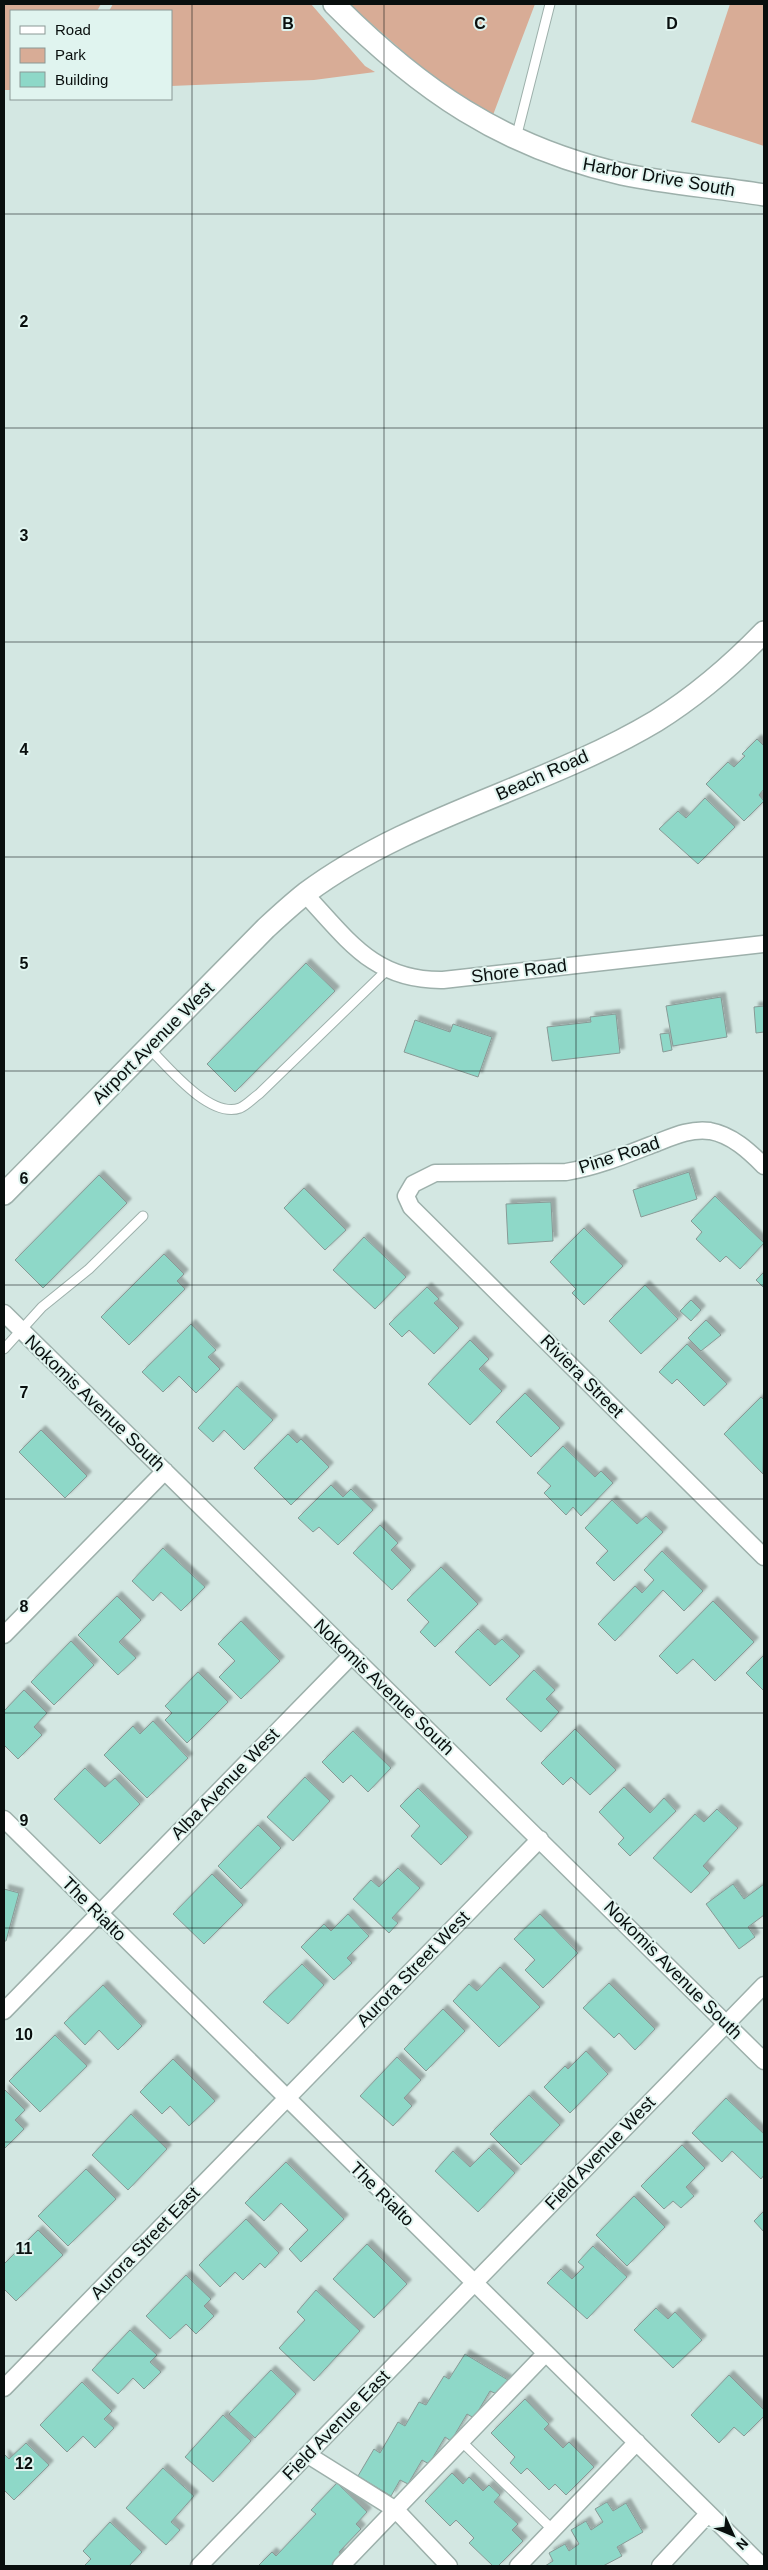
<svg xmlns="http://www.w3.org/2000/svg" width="768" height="2570" viewBox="0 0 768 2570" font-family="Helvetica,sans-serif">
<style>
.green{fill:#d8ac96}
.building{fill:#8ed8c8;stroke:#889a96;filter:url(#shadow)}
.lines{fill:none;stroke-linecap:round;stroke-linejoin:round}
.service-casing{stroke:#9db0ab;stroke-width:11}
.minor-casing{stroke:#9db0ab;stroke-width:19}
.tertiary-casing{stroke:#9db0ab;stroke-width:24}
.service{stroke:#fff;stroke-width:9}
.minor{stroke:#fff;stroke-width:16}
.tertiary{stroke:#fff;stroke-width:21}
.grid{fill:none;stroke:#090f0e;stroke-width:1;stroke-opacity:0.55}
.labels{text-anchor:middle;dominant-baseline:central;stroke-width:4;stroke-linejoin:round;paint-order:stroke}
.street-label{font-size:18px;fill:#090f0e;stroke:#e0f4ef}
.grid-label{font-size:16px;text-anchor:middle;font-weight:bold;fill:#090f0e;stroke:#e0f4ef;stroke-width:4;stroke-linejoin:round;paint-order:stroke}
</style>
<defs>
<filter id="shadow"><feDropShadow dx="4.5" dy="-4.5" stdDeviation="1" flood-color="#0004"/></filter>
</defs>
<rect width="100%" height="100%" fill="#d3e7e2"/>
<path class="green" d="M4,4h97l-4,7h-86v79h-7z
M113,4h198l54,62 10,6 -61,8 -143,6v-75h-62z
M349,4h186l-42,111 -62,-39z
M730,4h34v142l-73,-24z"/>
<path class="building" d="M757,739l7,7v43l-5,6 5,6 -20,20 -38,-37 22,-22 6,5 11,-11 -3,-2z
M705,798l30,29 -37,37 -39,-35 19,-18 8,7z
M306,963l29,28 -100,101 -28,-28z
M721,997l6,40 -54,9 -7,-40z
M764,1006v26l-8,1 -2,-26z
M616,1014l4,39 -68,8 -5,-34 44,-5 -1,-5z
M415,1020l35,12 3,-8 39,13 -14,40 -74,-25z
M669,1033l3,17 -9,2 -3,-18z
M689,1172l8,27 -56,18 -8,-27z
M99,1175l28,28 -84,85 -28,-28z
M304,1188l42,42 -21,20 -41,-42z
M715,1196l49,47 -24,26 -14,-13 -6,6 -24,-23 6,-7 -11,-11z
M551,1202l2,39 -45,3 -2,-40z
M584,1228l39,38 -39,39 -12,-12 4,-4 -26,-27z
M364,1237l42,40 -31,32 -42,-39z
M164,1254l20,20 -7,7 8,8 -56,56 -28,-28z
M764,1272v16l-8,-8z
M645,1285l33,34 -37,35 -32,-33z
M427,1287l12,12 -5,4 25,25 -25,26 -25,-24 -7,7 -13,-13z
M691,1300l10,10 -10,11 -11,-10z
M706,1320l15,15 -20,16 -13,-13z
M191,1324l25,26 -8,7 12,12 -24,24 -17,-17 -16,16 -21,-20z
M470,1340l19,19 -10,10 23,22 -32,34 -42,-41z
M687,1344l40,40 -23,22 -27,-27 -5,5 -13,-12z
M237,1386l36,34 -29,30 -20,-20 -11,12 -15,-14z
M525,1393l35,35 -29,29 -35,-35z
M761,1397l3,3 -1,74 -39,-40z
M41,1430l46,46 -22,22 -46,-46z
M288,1434l9,9 4,-4 28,28 -38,38 -37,-37z
M563,1446l32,31 6,-6 12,12 -32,33 -8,-9 -7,8 -22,-22 7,-7 -14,-13z
M331,1485l12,12 8,-8 22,21 -35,35 -19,-18 -6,5 -15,-14z
M612,1500l25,24 9,-8 17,16 -49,49 -18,-18 12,-12 -23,-23z
M380,1525l18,18 -7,7 20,20 -19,20 -39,-37z
M163,1548l42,39 -24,24 -20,-19 -8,9 -21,-20z
M662,1551l41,40 -19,20 -21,-21 -48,51 -17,-17 37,-38 7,7 12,-13 -10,-10z
M441,1567l37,37 -43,43 -15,-15 9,-10 -22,-22z
M117,1596l24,24 -22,22 17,16 -18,17 -40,-40z
M713,1601l41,41 -39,39 -22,-22 -16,15 -18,-18z
M241,1621l39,40 -39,38 -22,-22 16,-16 -17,-17z
M478,1629l17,16 7,-6 18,17 -30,30 -35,-34z
M71,1641l23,24 -40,40 -23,-23z
M764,1655v36l-18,-18z
M534,1670l21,20 -9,9 13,13 -18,20 -35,-33z
M198,1672l30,30 -41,41 -22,-23 7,-7 -7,-7z
M24,1690l23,23 -13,14 8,8 -24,24 -14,-14v-34z
M153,1721l35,37 -41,40 -43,-43 29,-29 7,8z
M575,1729l41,41 -26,25 -19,-18 -8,8 -22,-22z
M353,1731l38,37 -23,24 -17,-17 -8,8 -21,-21z
M85,1768l20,19 10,-9 25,26 -40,40 -46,-45z
M305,1777l25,24 -37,40 -26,-24z
M624,1787l26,26 14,-15 12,13 -46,45 -12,-12 6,-6 -25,-26z
M418,1788l50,49 -27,28 -30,-29 9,-10 -20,-20z
M717,1809l21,19 -35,38 7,7 -19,20 -38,-35 42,-44 9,8z
M258,1825l23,23 -40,41 -23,-23z
M398,1868l22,20 -28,30 6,5 -9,10 -36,-34 18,-19 8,7z
M212,1874l31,31 -39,39 -31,-30z
M733,1884l11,15 20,-15v31l-16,12 7,10 -16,12 -33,-45z
M4,1889l15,4 -13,48h-2z
M348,1914l21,22 -22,22 5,5 -18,17 -33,-33 23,-23 7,7z
M540,1914l38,39 -35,35 -18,-18 10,-10 -21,-21z
M302,1964l22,21 -36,39 -25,-22z
M500,1967l40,40 -41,40 -46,-46 16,-17 8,7z
M609,1983l46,46 -20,21 -16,-17 -5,5 -31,-30z
M103,1985l39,41 -24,24 -19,-20 -14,15 -21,-22z
M443,2009l22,22 -39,40 -22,-22z
M55,2035l32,31 -47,46 -31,-31z
M586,2051l22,23 -38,39 -26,-26 21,-21 3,3z
M397,2057l24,23 -17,18 8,8 -19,20 -33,-30z
M173,2059l42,42 -26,25 -19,-20 -8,8 -22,-22z
M4,2089l21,21 -10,10 9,9 -20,20z
M529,2095l31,30 -39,40 -31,-31z
M726,2098l38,36v41l-3,4 -29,-28 -10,11 -30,-29z
M131,2114l36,35 -39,41 -36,-35z
M682,2145l23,23 -19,19 8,9 -13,12 -8,-7 -9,8 -23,-23z
M489,2148l26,25 -37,39 -43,-41 18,-20 17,16z
M286,2162l58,57 -43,43 -12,-13 19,-19 -27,-27 -17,18 -19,-18z
M86,2169l30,30 -48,47 -30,-30z
M634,2196l31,31 -38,39 -31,-31z
M764,2211v21l-10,-11z
M246,2219l33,34 -14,15 -5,-5 -17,17 -8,-8 -15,15 -21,-22z
M38,2230l25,25 -47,46 -12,-12v-25z
M367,2244l40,40 -33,34 -41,-39z
M593,2246l34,31 -40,42 -40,-36 14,-14 11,10 12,-12 -6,-5z
M186,2275l25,24 -7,7 10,10 -18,18 -10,-10 -16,15 -24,-23z
M316,2290l44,41 -46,50 -35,-33 26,-28 -8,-8z
M656,2308l12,11 7,-7 27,28 -29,28 -39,-38z
M130,2330l27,25 -7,7 11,10 -17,17 -11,-11 -15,16 -26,-24z
M465,2354l43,26 -9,15 -9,-4 -16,27 -7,-4 -16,27 -6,-4 -16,27 -7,-4 -14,24 -8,-4 -9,16 -33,-20 16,-27 6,4 18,-31 7,4 14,-24 7,3 18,-29 5,3z
M271,2370l25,24 -41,44 -26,-24z
M729,2375l35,35v6l-20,20 -10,-9 -15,16 -28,-28z
M82,2382l30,29 -8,8 10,9 -19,20 -12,-12 -16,16 -27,-27z
M525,2399l24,25 -5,5 19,19 6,-6 25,25 -28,28 -11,-11 -6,6 -22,-22 -6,6 -11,-11 5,-6 -24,-24z
M223,2415l28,26 -38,41 -28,-25z
M26,2443l23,22 -35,35 -10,-10v-36l5,5z
M163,2468l31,28 -23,26 9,8 -14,15 -40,-37z
M452,2473l11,11 6,-7 14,14 6,-6 11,10 -6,7 24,22 -6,6 11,11 -25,25h-5l-24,-23 5,-5 -18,-18 -6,6 -25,-25z
M337,2483l30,29 -11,12 5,5 -22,23 4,6 -7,8h-78l14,-14 4,4 40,-42 -5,-4z
M607,2502l6,9 13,-8 17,29 -26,15 5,9 -19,10h-58l8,-5 -4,-8 16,-9 4,7 10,-7 -8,-14 15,-9 5,9 12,-8 -8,-13z
M110,2522l32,30 -13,14h-45l7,-7 -8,-8z"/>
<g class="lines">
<defs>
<path id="service" d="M516,138l34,-134
M149,1048c19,19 61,71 91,60 7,-3 13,-10 19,-14l128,-124
M4,1349l38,-42 47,-38 54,-53
M461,2441l93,90"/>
<path id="minor" d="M305,894c43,46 69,87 138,86l321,-36
M764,1166c-15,-15 -32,-31 -54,-35 -21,-3 -40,7 -59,14 -28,11 -55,22 -85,27l-131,1 -22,11 -7,12 5,11 353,350
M4,1313l760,748
M4,1635l161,-164
M4,1819l758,747
M4,2011l348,-356
M4,2388l536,-549
M308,2455l88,55 53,56
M199,2566l565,-581
M341,2566l205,-213
M518,2566l119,-124
M660,2566l48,-52"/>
<path id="tertiary" d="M334,4c85,85 168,143 288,170 47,10 95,13 142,21
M4,1194l262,-266c13,-12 26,-24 40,-35 105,-78 238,-105 350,-172 40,-25 75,-55 108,-89"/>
</defs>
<use href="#service" class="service-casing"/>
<use href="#minor" class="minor-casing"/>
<use href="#tertiary" class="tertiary-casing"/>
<use href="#service" class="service"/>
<use href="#minor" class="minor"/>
<use href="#tertiary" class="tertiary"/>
</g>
<path class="grid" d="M192,4v2562M384,4v2562M576,4v2562M4,214h760M4,428h760M4,642h760M4,857h760M4,1071h760M4,1285h760M4,1499h760M4,1713h760M4,1928h760M4,2142h760M4,2356h760"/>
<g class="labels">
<g class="street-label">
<text transform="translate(659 177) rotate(10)">Harbor Drive South</text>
<text transform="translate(542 775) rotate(-24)">Beach Road</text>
<text transform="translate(519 971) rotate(-7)">Shore Road</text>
<text transform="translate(153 1043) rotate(-45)">Airport Avenue West</text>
<text transform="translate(619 1155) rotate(-18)">Pine Road</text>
<text transform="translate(582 1376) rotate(45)">Riviera Street</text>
<text transform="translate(95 1403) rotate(44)">Nokomis Avenue South</text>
<text transform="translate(384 1687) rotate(44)">Nokomis Avenue South</text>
<text transform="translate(225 1784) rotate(-46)">Alba Avenue West</text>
<text transform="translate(94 1909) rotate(45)">The Rialto</text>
<text transform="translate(413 1969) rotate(-46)">Aurora Street West</text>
<text transform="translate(673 1970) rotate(45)">Nokomis Avenue South</text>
<text transform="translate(600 2153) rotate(-46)">Field Avenue West</text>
<text transform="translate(382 2194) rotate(45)">The Rialto</text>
<text transform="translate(145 2243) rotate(-46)">Aurora Street East</text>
<text transform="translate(336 2425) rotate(-46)">Field Avenue East</text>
</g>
</g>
<g class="grid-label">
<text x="288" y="29">B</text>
<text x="480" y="29">C</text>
<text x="672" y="29">D</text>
<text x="24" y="327">2</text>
<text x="24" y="541">3</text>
<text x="24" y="755">4</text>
<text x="24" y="969">5</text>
<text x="24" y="1184">6</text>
<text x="24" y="1398">7</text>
<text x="24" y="1612">8</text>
<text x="24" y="1826">9</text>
<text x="24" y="2040">10</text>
<text x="24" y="2254">11</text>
<text x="24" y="2469">12</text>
</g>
<rect width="768" height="2570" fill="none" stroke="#090f0e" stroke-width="10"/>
<rect x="10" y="10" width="162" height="90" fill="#e0f4ef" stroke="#8a9895"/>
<rect x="20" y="26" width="25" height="8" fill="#ffffff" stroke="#8a9895"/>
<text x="55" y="35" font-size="15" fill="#090f0e">Road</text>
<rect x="20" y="48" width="25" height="15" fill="#d8ac96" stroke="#8a9895"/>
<text x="55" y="60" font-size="15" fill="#090f0e">Park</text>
<rect x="20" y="72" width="25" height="15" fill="#8ed8c8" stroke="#8a9895"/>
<text x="55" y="85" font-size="15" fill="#090f0e">Building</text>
<g transform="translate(733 2535) rotate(134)" stroke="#e0f4ef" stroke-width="4" paint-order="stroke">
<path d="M0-4L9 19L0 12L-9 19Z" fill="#090f0e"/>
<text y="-8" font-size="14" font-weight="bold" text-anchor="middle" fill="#090f0e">N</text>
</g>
</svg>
